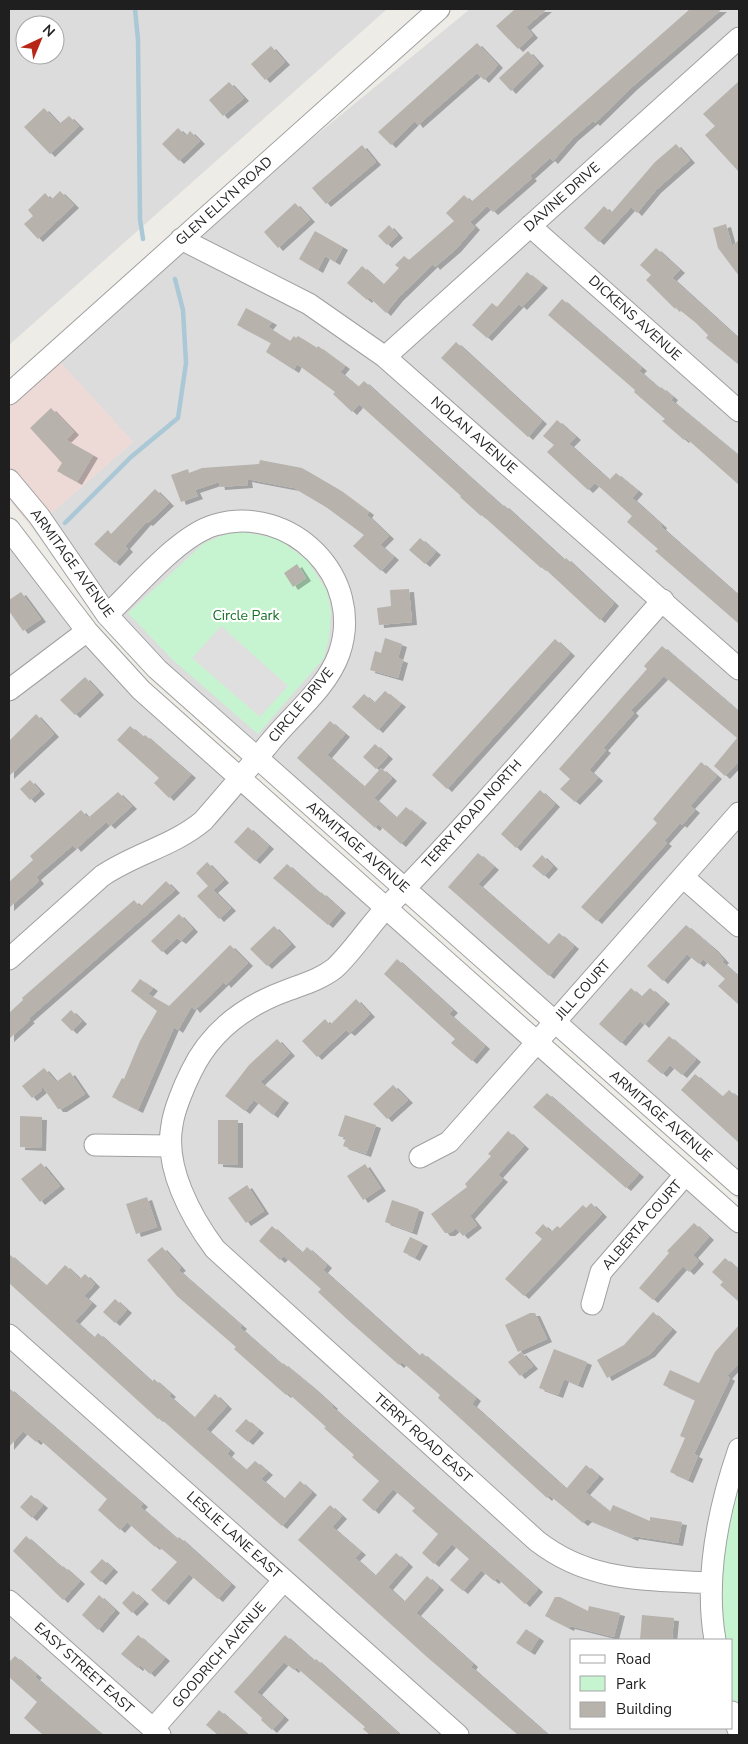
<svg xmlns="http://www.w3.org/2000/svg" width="748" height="1744" viewBox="0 0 748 1744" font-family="'Nunito Sans',sans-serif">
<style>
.residential{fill:#dcdcdc;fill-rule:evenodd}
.commercial{fill:#eddad7}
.park{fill:#c7f4d0}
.parking{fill:#dfdfdf}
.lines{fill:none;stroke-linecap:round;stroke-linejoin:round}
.stream{stroke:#abc8d7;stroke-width:4.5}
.building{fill:#b7b2ac;filter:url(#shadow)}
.minor-casing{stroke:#a0a0a0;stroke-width:23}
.minor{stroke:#fff;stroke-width:21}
.labels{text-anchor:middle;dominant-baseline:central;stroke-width:4.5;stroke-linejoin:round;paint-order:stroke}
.street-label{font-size:14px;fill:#1f1f1f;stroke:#fff}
.park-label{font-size:14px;fill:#177228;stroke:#fff}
</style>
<defs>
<filter id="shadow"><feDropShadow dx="5" dy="3" stdDeviation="0" flood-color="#0004"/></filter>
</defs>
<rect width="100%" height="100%" fill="#eeece6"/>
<path class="residential" d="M9,9h378l-378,336zM25,25h30v30h-30z
M470,9h269v655l-354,-311 -193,-116z
M183,244l153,83 403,351v522l-480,-427 -166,-164 -60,-80 100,-87 -74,-81z
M25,537l76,104 638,590v236l-15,173h-152v88h160v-35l7,42h-730v-1183z"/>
<path class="commercial" d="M54,355l79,87 -100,87 -24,-30v-103z"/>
<path class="park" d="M244,532l34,7 29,21 20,31 4,21 -2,26 -5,20 -66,76 -85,-74 -45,-47 76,-70 22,-9z
M739,1467v260l-7,-29v-58h-8l-6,-51 15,-102z"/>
<path class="parking" d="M221,626l67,60 -28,31 -68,-59z"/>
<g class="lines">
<path class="stream" d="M135,9l3,31 2,179 3,20
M65,523l66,-66 47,-39 8,-55 -3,-53 -8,-31"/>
</g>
<path class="building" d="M515,9h32l-21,18 7,8 -15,14 -22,-23z
M690,9h32l-90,78 -37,36 -2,-2 -20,17 -20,23 -3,-3 -20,18 2,2 -39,34 -6,-6 -17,16 5,5 -19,22 -21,18 -2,-3 -35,34 -12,15 -17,-16 -2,3 -20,-17 15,-17 21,19 16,-17 -4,-3 9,-9 5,4 45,-39 -8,-8 18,-18 7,7z
M477,43l21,22 -14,15 -7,-7 -59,52 -3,-4 -24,24 -13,-13z
M271,46l14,16 -20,18 -14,-16z
M528,51l11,12 -28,28 -12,-13z
M739,81v91l-34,-37 10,-9 -12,-12z
M229,82l15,16 -21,18 -14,-16z
M44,108l15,16 10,-8 10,10 -29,28 -26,-27z
M178,128l8,8 4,-5 10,10 -21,20 -17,-17z
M676,144l14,16 -34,30 -19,23 -6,-6 -32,35 -15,-14 20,-22 7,7 44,-51z
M362,145l14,17 -50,42 -14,-16z
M60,191l14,14 -36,34 -14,-15 9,-8 -5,-6 17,-17 6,7z
M295,203l15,16 -32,29 -14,-16z
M726,224l6,22 7,-6v22l-2,2 2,12 -21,-28 -5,-20z
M389,225l9,10 -11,10 -9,-9z
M315,231l28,16 -8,15 -10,-6 -7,14 -19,-11z
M656,248l24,22 -8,8 67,61v26l-33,-27 2,-3 -12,-12 -20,-16 -1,2 -29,-29 5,-5 -11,-10z
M527,272l16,13 -21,22 -3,-3 -32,34 -15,-13 20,-22 5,4z
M562,299l80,69 -3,3 21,18 1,-2 12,10 -2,3 68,56v29l-53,-47 -2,2 -22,-19 3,-2 -31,-27 1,-2 -87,-75z
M246,308l26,14 -4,5 22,14 4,-5 2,2 2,-2 19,12 1,-2 27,20 -5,6 18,15 6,-6 101,92 37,33 2,-1 60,55 2,-2 48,45 -14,17 -57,-53 -2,1 -59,-53 -1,1 -21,-19 1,-1 -102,-92 -7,8 -19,-18 2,-2 -38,-28 -3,6 -28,-18 5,-9 -34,-18z
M456,342l86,79 -14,16 -87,-79z
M51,408l23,24 -8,8 27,15 -16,27 -20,-11 5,-8 -32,-35z
M557,420l19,17 -7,7 40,36 7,-7 22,18 -6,7 30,27 -1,2 78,69v28l-84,-73 3,-2 -31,-27 5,-6 -37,-33 -7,7 -41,-38 7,-7 -11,-9z
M260,460l42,8 36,21 31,23 -2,3 22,21 -9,9 14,12 -13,14 -28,-25 11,-11 -38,-28 -32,-19 -47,-9 1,6 -28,2 -1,-5 -24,8 3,6 -17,6 -10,-27 17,-6 1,4 13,-5 57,-4z
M155,489l14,14 -21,20 -2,-1 -21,24 3,3 -13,14 -21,-19 14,-14 3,4z
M420,538l16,14 -11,12 -16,-14z
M297,564l9,14 -13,9 -9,-14z
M409,589l3,33 -33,3 -2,-17 14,-2 -1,-16z
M21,592l20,27 -18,12 -14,-20v-11z
M385,638l17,6 -4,14 5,2 -5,18 -28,-8 5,-19 6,2z
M555,639l15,14 -123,136 -15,-14z
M662,646l77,66v49l-14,15 -11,-10 23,-28 -73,-62 -33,34 3,3 -31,35 3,2 -17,20 9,8 -23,24 -15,-13 10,-10 -11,-10 88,-100 -3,-3z
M85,677l14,15 -24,23 -15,-15z
M385,691l16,13 -23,26 -26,-23 12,-13 10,9z
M36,714l18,20 -45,42v-35z
M330,721l15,13 -18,21 37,32 17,-19 11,10 -18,20 22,20 10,-11 16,13 -21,24 -23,-20 -3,4 -78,-70z
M130,726l13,11 2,-2 46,40 -22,23 -15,-15 5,-5 -42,-38z
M375,744l13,12 -12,13 -13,-12z
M701,762l16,14 -27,30 5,4 -13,15 -2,-2 -16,18 3,2 -70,78 -16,-14 76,-84 -4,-4z
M30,780l10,11 -10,9 -10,-11z
M540,790l15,14 -39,44 -15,-14z
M118,792l14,14 -22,20 -4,-4 -30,27 -3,-4 -37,32 3,4 -30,27v-26l24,-22 -3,-4 51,-46 7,8z
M248,827l21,19 -14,15 -21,-19z
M478,853l16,14 -16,17 70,61 11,-12 15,13 -25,30 -101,-89z
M542,855l11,11 -9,10 -12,-10z
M207,862l17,18 -11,10 18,18 -12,11 -22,-23 11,-10 -12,-13z
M287,864l33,30 1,-2 20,18 -13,15 -55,-47z
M166,881l9,9 -147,129 2,1 -21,19v-26l14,-13 -1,-2 112,-98 6,7z
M179,914l14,15 -12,12 -4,-3 -15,14 -11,-11z
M686,925l27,23 11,12 -2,2 17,15v28l-21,-19 7,-7 -22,-20 -4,5 -12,-10 -24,27 -16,-15z
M274,926l17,18 -24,22 -17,-17z
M230,945l18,18 -22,22 -2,-3 -29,28 -3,-4 -14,24 -4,-3 -36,83 -26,-13 10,-19 2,1 16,-38 17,-30 -26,-20 9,-12 13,9 -5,6 21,12z
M397,959l56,51 -4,4 36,32 -13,15 -21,-18 4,-4 -71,-65z
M631,988l10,9 9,-9 15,13 -21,24 -4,-4 -19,22 -22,-19z
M356,999l14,15 -20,19 -4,-3 -29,27 -15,-16 23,-22 5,6z
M71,1010l11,11 -10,10 -11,-11z
M669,1036l27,23 -14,16 -12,-10 -8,9 -15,-13z
M277,1039l13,14 -30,29 24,18 -11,15 -19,-15 -9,11 -20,-15 24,-31z
M44,1068l12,14 14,-10 15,22 -23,15h-4l-16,-23v4l-10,8 -10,-12z
M695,1074l27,23 7,-7 10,9v44l-58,-53z
M393,1085l15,15 -21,19 -14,-15z
M547,1093l92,81 -13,14 -93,-81z
M345,1115l31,10 -10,29 -23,-8 3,-8 -8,-2z
M20,1116l22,1 -1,31 -21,-1z
M218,1120h20v45l-20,-1z
M508,1131l16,15 -26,29 5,4 -33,37 7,9 -14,11 -7,-8 -6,5h-5l-14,-19 36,-27 -2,-3 26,-28 -3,-2z
M41,1163l19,23 -20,16 -19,-23z
M365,1164l16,24 -18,12 -16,-24z
M247,1185l17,26 -18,12 -18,-25z
M147,1197l10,30 -21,7 -10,-30z
M392,1200l27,9 -7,23 -27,-10z
M591,1203l11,11 -78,82 -19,-17 37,-40 -7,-6 8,-9 8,8 6,-6 3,2 23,-23 3,3z
M694,1223l15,14 -16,18 6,6 -10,11 -6,-6 -30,34 -14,-12 30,-35 -2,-2z
M272,1226l30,27 5,-6 20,18 -4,5 96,86 3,-3 54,45 -4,6 94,85 20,-24 13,11 -14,16 25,20 3,-7 37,16v-4l32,5 -4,21 -44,-7 -1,2 -46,-19 -4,4 -34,-28 -2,3 -109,-100 2,-3 -38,-33 -3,3 -51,-45 -30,-28 3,-3 -37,-33 -4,4 -21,-19z
M410,1237l13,6 -8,15 -12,-6z
M162,1247l19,21 -3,2 64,56 -2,2 42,37 1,-2 28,23 22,20 -1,1 206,182 -13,15 -28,-26 -3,3 -13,-11 -18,21 -13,-11 19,-21 -17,-15 -18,20 -12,-11 16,-19 -26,-23 3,-3 -22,-19 -19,22 -12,-11 17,-19 -27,-24 2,-2 -30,-27 2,-1 -38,-34 -2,2 -52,-46 2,-2 -59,-51 -30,-36z
M9,1254l37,32 19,-21 15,14 5,-5 10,10 -11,12 8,7 -17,18 19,17 4,-5 54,49 2,-3 17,15 -2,2 25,22 21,-24 12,12 -21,23 24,21 -3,4 19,16 9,-9 13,11 -7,7 23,20 16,-18 12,11 -30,34 -122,-108 -2,1 -149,-136z
M725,1258l14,12v32l-19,-17 3,-3 -11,-10z
M115,1299l12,11 -12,13 -12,-11z
M653,1312l19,17 -22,25 -43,24 -10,-18 27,-15z
M530,1313h5l12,26 -29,13 -13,-27z
M739,1325v38l-12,13 3,2 -36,76 4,2 -10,24 -18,-8 15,-34 -5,-2 15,-36 -32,-15 7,-15 29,13 16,-31z
M554,1349l33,13 -9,23 -14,-6 -6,16 -19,-7z
M521,1352l12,14 -13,10 -12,-14z
M9,1388l134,116 -3,3 37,32 2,-2 52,47 -13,15 -29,-25 -25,28 -13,-12 26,-28 -20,-17 -2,2 -28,-25 -7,8 -22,-20 9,-11 -68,-60 -3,3 -13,-11 -14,16z
M246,1419l13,11 -11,12 -13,-11z
M31,1495l12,10 -11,13 -12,-11z
M330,1505l12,11 -10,11 29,25 -6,6 20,18 21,-23 12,11 -20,23 16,15 23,-26 12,11 -23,26 57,51 -2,3 77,68h-30l-91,-78 -129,-117z
M26,1536l36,32 1,-2 17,15 -17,19 -50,-49z
M102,1559l11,10 -12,13 -11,-10z
M133,1591l11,10 -12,12 -10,-10z
M99,1595l16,15 -17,20 -16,-15z
M555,1597h5l28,14 1,-5 31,7 -6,24 -44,-11 -1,2 -24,-12z
M642,1615l32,3 -2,22h-32z
M526,1629l13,9 -9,14 -14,-9z
M138,1635l27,23 -15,16 -10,-9 -2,3 -17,-14z
M285,1635l29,26 2,-2 84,76h-30l-7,-6 2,-2 -69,-60 -2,3 -10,-8 -27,30 27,25 -12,13 -11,-10 1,-2 -28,-26z
M15,1656l22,19 -2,2 67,58h-59l-19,-17 13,-16 -28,-25v-15z
M219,1710l29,25h-30l-12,-10z"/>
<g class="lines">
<defs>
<path id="minor" d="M530,226l209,185
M181,239l128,65 76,53 354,312
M385,357l354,-319
M9,394l430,-385
M9,480l30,36 68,99 50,54 582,516
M9,529l78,102 54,59 598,532
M663,600c-91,102 -179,207 -274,305 -19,19 -34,44 -54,63 -14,11 -31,16 -47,22 -42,15 -77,40 -97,82 -7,14 -17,38 -19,53 -8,42 19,92 43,124l322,292c54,42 110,38 174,42
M9,690l78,-59
M683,877l56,49
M9,959l93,-83c32,-22 71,-30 101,-55 22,-25 43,-50 64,-75 23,-30 59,-56 72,-92 27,-77 -49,-151 -124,-129 -36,10 -80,64 -108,90
M95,1145l75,1
M420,1157l29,-15 290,-329
M592,1304l9,-32 84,-97
M9,1335l449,400
M9,1601l151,134
M715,1640c-11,-64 3,-130 24,-191
M732,1712l7,20
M153,1729l131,-149"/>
</defs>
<use href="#minor" class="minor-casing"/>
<use href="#minor" class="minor"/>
</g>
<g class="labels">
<g class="street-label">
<text transform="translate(562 197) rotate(-42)">DAVINE DRIVE</text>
<text transform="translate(224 201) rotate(-42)">GLEN ELLYN ROAD</text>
<text transform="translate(635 318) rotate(42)">DICKENS AVENUE</text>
<text transform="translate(474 435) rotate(41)">NOLAN AVENUE</text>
<text transform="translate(72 563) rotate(54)">ARMITAGE AVENUE</text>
<text transform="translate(301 705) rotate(-50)">CIRCLE DRIVE</text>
<text transform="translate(472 814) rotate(-48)">TERRY ROAD NORTH</text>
<text transform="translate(358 847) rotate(41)">ARMITAGE AVENUE</text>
<text transform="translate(583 990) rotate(-48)">JILL COURT</text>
<text transform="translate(661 1116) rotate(41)">ARMITAGE AVENUE</text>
<text transform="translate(642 1225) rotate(-49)">ALBERTA COURT</text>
<text transform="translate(423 1438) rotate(42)">TERRY ROAD EAST</text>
<text transform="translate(234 1535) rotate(42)">LESLIE LANE EAST</text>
<text transform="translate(219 1655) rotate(-49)">GOODRICH AVENUE</text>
<text transform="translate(84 1668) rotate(42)">EASY STREET EAST</text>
</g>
<g class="park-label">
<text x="246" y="615">Circle Park</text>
</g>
</g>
<rect width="748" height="1744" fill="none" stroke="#1f1f1f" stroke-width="20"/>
<rect x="570" y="1639" width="162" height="90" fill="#ffffff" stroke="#a5a5a5"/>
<rect x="580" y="1655" width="25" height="8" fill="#ffffff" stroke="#a5a5a5"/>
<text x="616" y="1664" font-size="15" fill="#1f1f1f">Road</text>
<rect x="580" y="1676" width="25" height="15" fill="#c7f4d0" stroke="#a5a5a5"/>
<text x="616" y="1689" font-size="15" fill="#1f1f1f">Park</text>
<rect x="580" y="1702" width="25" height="15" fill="#b7b2ac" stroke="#a5a5a5"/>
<text x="616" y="1714" font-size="15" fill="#1f1f1f">Building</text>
<g transform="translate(40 40) rotate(44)"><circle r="24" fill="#ffffff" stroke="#a5a5a5"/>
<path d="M0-4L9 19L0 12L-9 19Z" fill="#b82715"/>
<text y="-8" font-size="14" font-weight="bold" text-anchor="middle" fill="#1f1f1f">N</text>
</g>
</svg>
